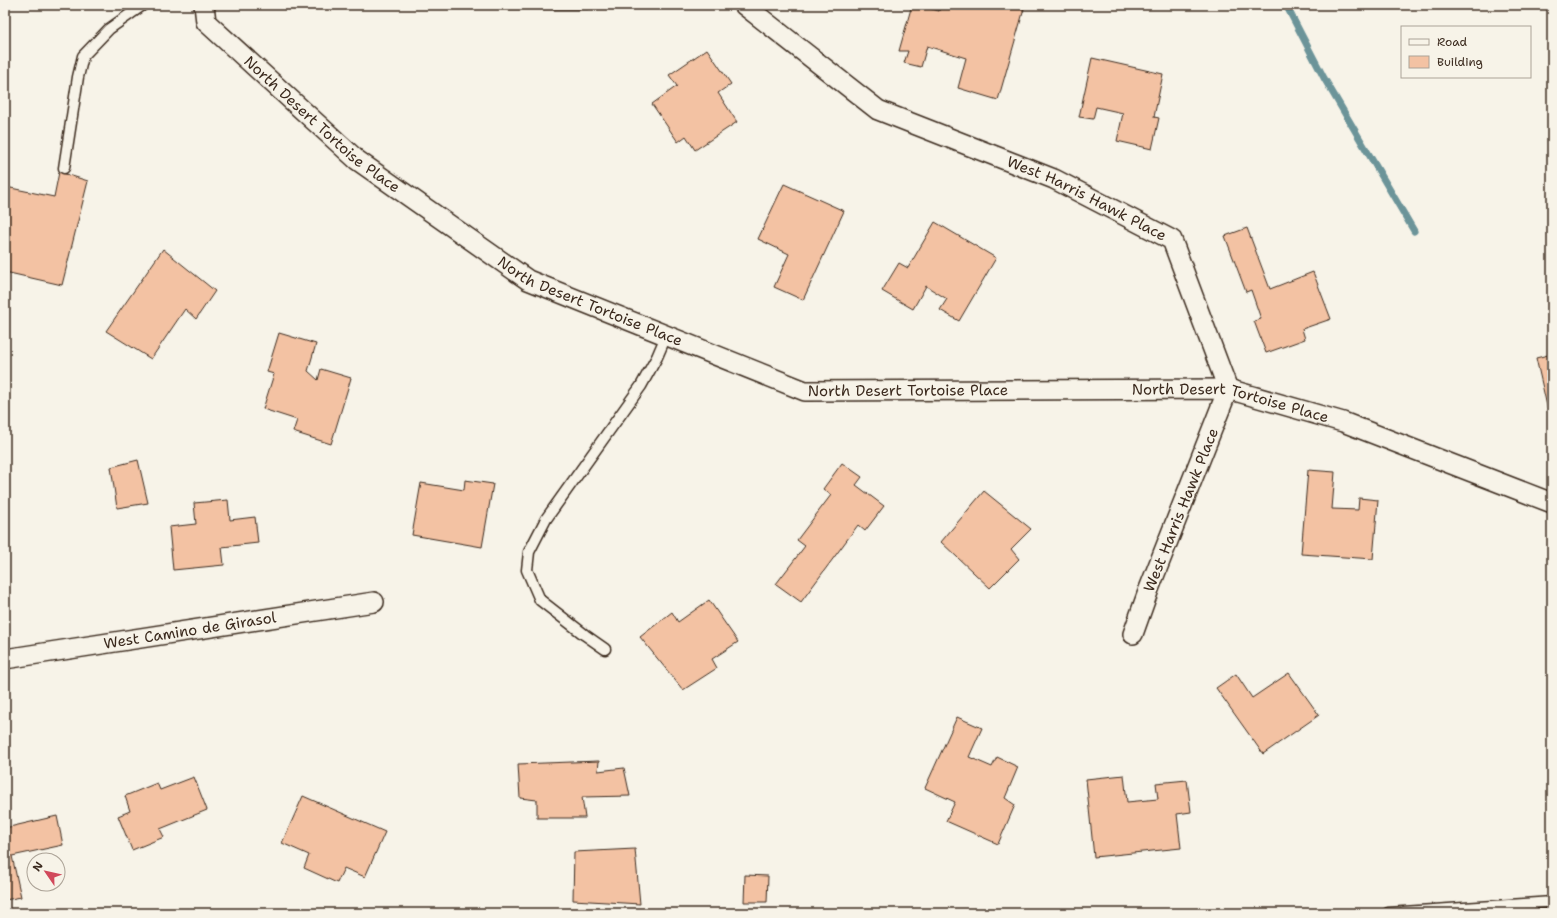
<svg xmlns="http://www.w3.org/2000/svg" width="1557" height="918" viewBox="0 0 1557 918" font-family="'Shantell Sans',sans-serif">
<style>
.lines{fill:none;stroke-linecap:round;stroke-linejoin:round}
.stream{stroke:#6c9499;stroke-width:7}
.building{fill:#f3c2a3;stroke:#3b2a1e}
.lane-casing{stroke:#3b2a1e;stroke-width:13}
.street-casing{stroke:#3b2a1e;stroke-width:22}
.lane{stroke:#f7f3e8;stroke-width:10}
.street{stroke:#f7f3e8;stroke-width:19}
.labels{text-anchor:middle;dominant-baseline:central;stroke-width:4;stroke-linejoin:round;paint-order:stroke}
.street-label{font-size:15px;fill:#3b2a1e;stroke:#f7f3e8}
</style>
<rect width="100%" height="100%" fill="#f7f3e8"/>
<filter id="ink" filterUnits="userSpaceOnUse"><feTurbulence type="fractalNoise" baseFrequency=".025" numOctaves="2"/><feDisplacementMap in="SourceGraphic" scale="8" xChannelSelector="R" yChannelSelector="G"/><feConvolveMatrix kernelMatrix="1 2 1 2 8 2 1 2 1" color-interpolation-filters="sRGB"/></filter>
<g filter="url(#ink)">
<g class="lines">
<path class="stream" d="M1286,5l38,73 90,153"/>
</g>
<path class="building" d="M508,5h80v4h-80z
M912,5h7l20,6 1,-6h69l15,4 -26,91 -40,-12 8,-30 -39,-12 -6,21 -17,-4 4,-12h-9z
M707,49l24,35 -13,9 19,29 -42,28 -9,-14 -8,6 -26,-38 25,-18 -8,-11z
M1092,58l71,16 -9,43 5,1 -7,31 -35,-8 6,-28 -27,-6 -3,12 -14,-2z
M59,172l29,9 -26,104 -57,-13 1,-85 48,10z
M784,184l60,27 -41,89 -29,-13 15,-33 -31,-15z
M935,222l61,36 -37,63 -19,-11 7,-11 -21,-13 -13,23 -31,-18 17,-28 9,5z
M1247,228l23,61 43,-17 18,47 -29,10 3,10 -39,14 -12,-32 7,-2 -10,-29 -5,2 -21,-56z
M163,249l52,42 -19,28 -11,-10 -34,50 -45,-28z
M279,333l37,11 -8,27 10,9 3,-11 30,9 -20,66 -38,-12 4,-12 -34,-11 11,-35 -7,-2z
M1552,354v74l-16,-70z
M138,460l10,43 -31,5 -6,-41z
M842,463l20,14 -6,8 28,21 -19,25 -7,-6 -57,77 -25,-18 29,-38 -8,-6 34,-45 -8,-6z
M1308,470l27,2 -3,37 26,1 1,-12 19,2 -5,59 -72,-5z
M465,480l28,4 -11,63 -70,-12 9,-52 43,7z
M984,491l47,38 -20,20 8,10 -29,29 -49,-46z
M228,500l2,20 25,-3 3,26 -36,4 2,18 -51,5 -4,-43 27,-3 -2,-21z
M709,600l29,42 -26,17 5,9 -34,22 -43,-53 32,-25 6,10z
M1289,673l30,42 -56,39 -47,-66 20,-14 16,24z
M957,717l25,11 -13,29 23,10 5,-10 21,10 -13,31 10,7 -17,39 -52,-23 9,-19 -30,-14z
M599,761l-1,10 26,-3 6,28 -48,1 3,21h-48v-18l-17,-2 -2,-34z
M1124,775l3,27 31,-3 -2,-16 31,-3 4,32 -14,2 4,34 -87,9 -8,-78z
M194,777l13,33 -47,19 4,8 -32,13 -14,-34 12,-5 -5,-15 32,-13 3,7z
M303,796l82,36 -20,45 -21,-9 -7,15 -33,-15 5,-13 -27,-12z
M57,816l6,29 -51,11 9,41 -16,3v-72z
M635,849l5,55 -67,-4 1,-48z
M745,875l23,1 -1,26h-23z"/>
<g class="lines">
<defs>
<path id="lane" d="M64,168l14,-91 5,-21 26,-27 34,-24
M605,649l-20,-14 -45,-35 -13,-30 2,-18 17,-33 95,-133 16,-29 9,-21
M1388,913l164,-11"/>
<g id="street">
<path id="s1" d="M204,5l2,17 151,138 171,120 277,111 423,-2 115,33 209,81"/>
<path id="s2" d="M744,5l134,105 176,69 118,61 56,149 -79,200 -16,45"/>
<path id="s3" d="M5,659l369,-57"/>
</g>
</defs>
<use href="#lane" class="lane-casing"/>
<use href="#street" class="street-casing"/>
<use href="#lane" class="lane"/>
<use href="#street" class="street"/>
</g>
</g>
<g class="labels">
<g class="street-label">
<text stroke="none"><textPath href="#s1" startOffset="172">North Desert Tortoise Place</textPath></text>
<text stroke="none"><textPath href="#s2" startOffset="397">West Harris Hawk Place</textPath></text>
<text stroke="none"><textPath href="#s1" startOffset="496">North Desert Tortoise Place</textPath></text>
<text stroke="none"><textPath href="#s1" startOffset="832">North Desert Tortoise Place</textPath></text>
<text stroke="none"><textPath href="#s1" startOffset="1156">North Desert Tortoise Place</textPath></text>
<text transform="translate(1181 510) rotate(-68)">West Harris Hawk Place</text>
<text stroke="none"><textPath href="#s3" startOffset="187">West Camino de Girasol</textPath></text>
</g>
</g>
<rect width="1557" height="918" fill="none" stroke="#f7f3e8" stroke-width="20"/>
<rect x="10" y="10" width="1537" height="898" fill="none" stroke="#3b2a1e" stroke-width="1.5" filter="url(#ink)"/>
<rect x="1401" y="26" width="130" height="52" fill="#f7f3e8" stroke="#aca397"/>
<rect x="1409" y="39" width="20" height="6" fill="#f7f3e8" stroke="#aca397"/>
<text x="1437" y="46" font-size="12" fill="#3b2a1e">Road</text>
<rect x="1409" y="56" width="20" height="12" fill="#f3c2a3" stroke="#aca397"/>
<text x="1437" y="66" font-size="12" fill="#3b2a1e">Building</text>
<g transform="translate(46 872) rotate(304)"><circle r="19" fill="#f7f3e8" stroke="#aca397"/>
<path d="M0-3L7 15L0 10L-7 15Z" fill="#d1495b"/>
<text y="-6" font-size="11" font-weight="bold" text-anchor="middle" fill="#3b2a1e">N</text>
</g>
</svg>
